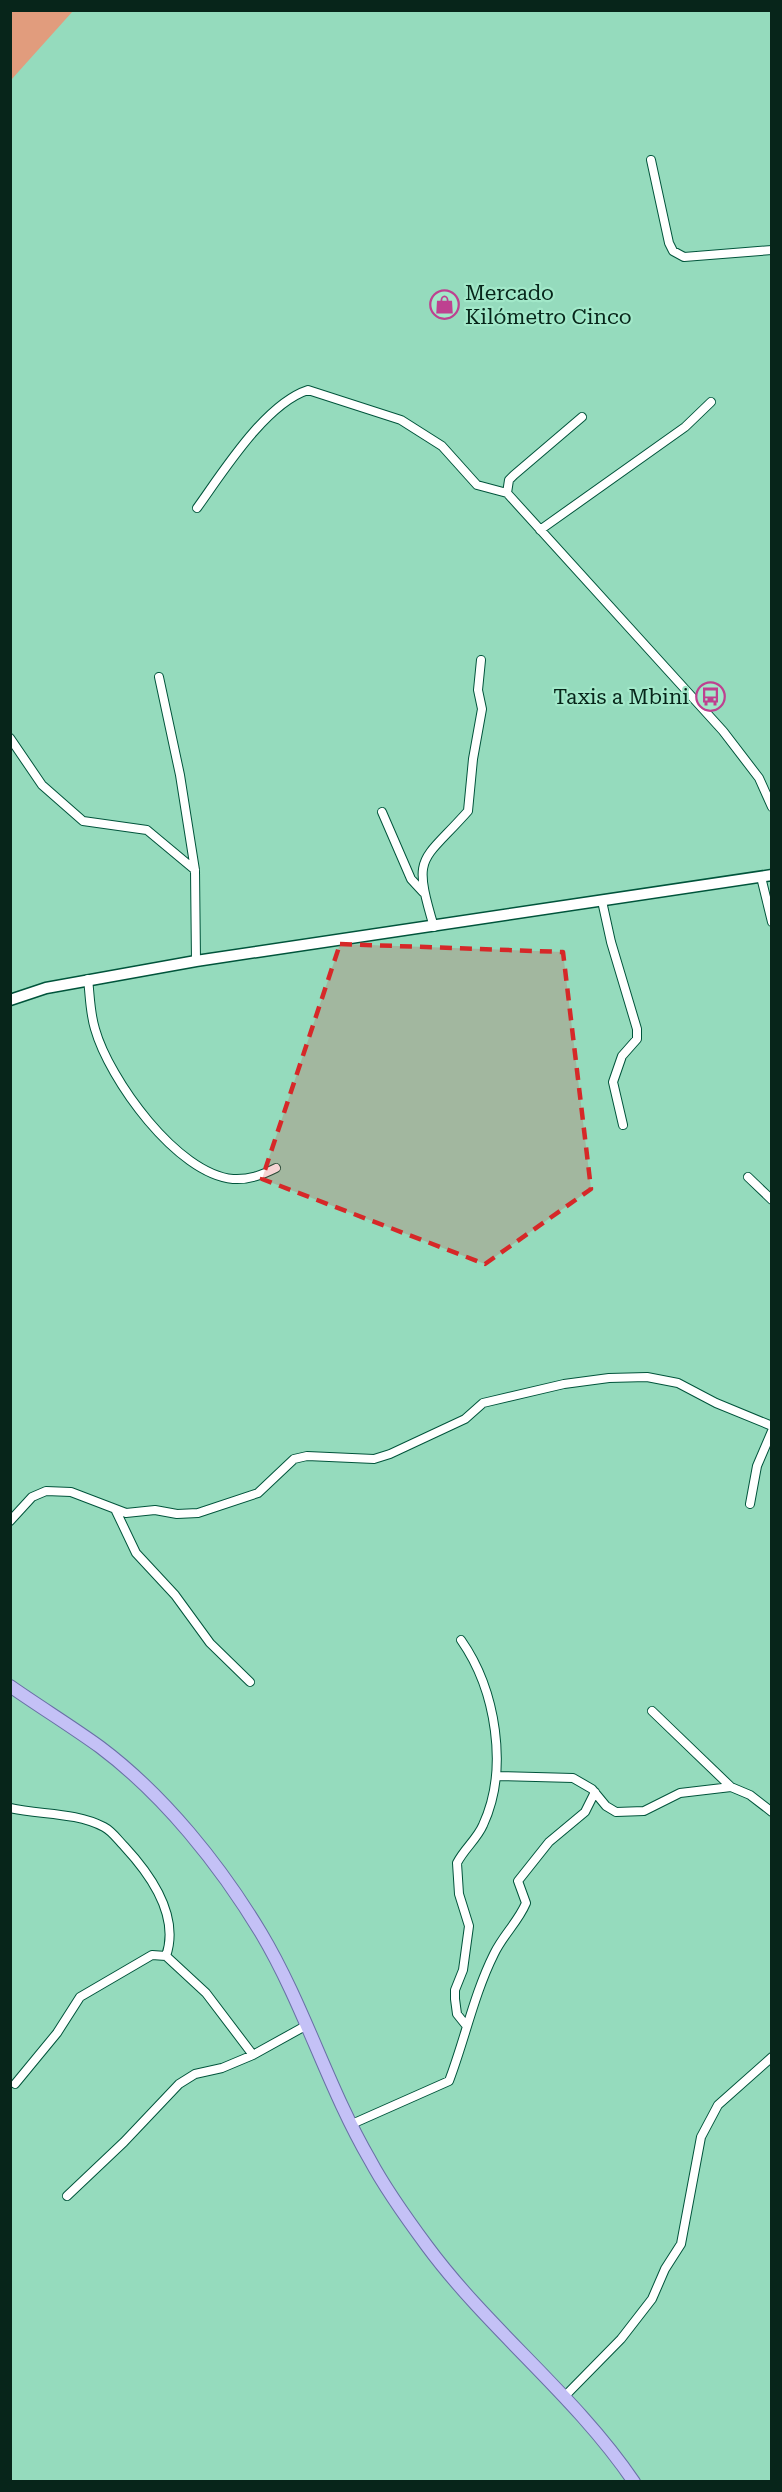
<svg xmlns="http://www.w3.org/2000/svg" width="782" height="2492" viewBox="0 0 782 2492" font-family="'Roboto Serif',serif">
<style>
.green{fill:#e19c7d}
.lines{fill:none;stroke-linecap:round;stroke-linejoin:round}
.minor-casing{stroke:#00543b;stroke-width:10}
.secondary-casing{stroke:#00543b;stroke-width:13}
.primary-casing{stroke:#6870a5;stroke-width:14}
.minor{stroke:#fff;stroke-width:8}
.secondary{stroke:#fff;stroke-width:10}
.primary{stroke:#c4c1f6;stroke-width:12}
.marked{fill:#d62828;fill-opacity:0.2;stroke:#d62828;stroke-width:4.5;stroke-dasharray:12 8;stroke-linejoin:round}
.labels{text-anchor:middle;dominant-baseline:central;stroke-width:4.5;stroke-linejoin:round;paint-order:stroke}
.poi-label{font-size:21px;fill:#07251a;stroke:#a2e8c9;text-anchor:start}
</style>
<rect width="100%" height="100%" fill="#95dbbd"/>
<path class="green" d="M11,10l62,1 -62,69 -1,-69z"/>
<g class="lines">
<defs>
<path id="minor" d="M651,160l18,83 4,8 11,6 88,-7
M582,417l-68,58 -5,5 -2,13 216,238 36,47 13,29
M197,508c26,-36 68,-104 111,-118l93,30 41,26 35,39 30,8
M540,530l145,-103 26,-25
M159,677l21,98 15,95 1,91
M10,738l32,47 41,36 64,9 48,40
M382,812l29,67 12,13
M761,877l11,45
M602,901l9,41 26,87v10l-15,17 -9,26 10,43
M434,927c-22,-74 -13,-63 34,-116l5,-52 9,-50 -4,-19 3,-30
M88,979c2,17 2,34 7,50 14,50 82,145 138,150 16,1 29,-4 43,-11
M748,1177l24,23
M750,1504l7,-38 15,-35
M116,1511l20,42 39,42 35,48 40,39
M10,1521l22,-24 14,-6 25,1 55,21 29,-3 22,4 21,-1 60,-20 36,-34 13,-3 67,3 16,-5 75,-35 18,-16 81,-19 45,-6 38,-1 31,6 38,20 56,23
M461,1640c35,50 48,129 22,185 -6,14 -19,24 -26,38l2,31 10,32 -6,44 -8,20v9l2,15 8,10
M652,1711l79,76
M497,1776l76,2 19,11 14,17 10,6 28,-1 36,-18 51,-6 19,8 22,17
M10,1808c31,7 65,4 94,19 8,4 14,13 20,19 26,28 56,70 42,110l40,37 47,62
M15,2084l42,-51 23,-36 72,-42 14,1
M352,2124l97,-43c16,-42 25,-87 45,-127 9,-19 24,-32 32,-51l-8,-22 31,-39 36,-30 10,-20
M67,2196l57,-54 55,-58 16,-10 27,-6 31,-13 54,-30
M564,2397l57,-58 31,-40 13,-30 16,-25 20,-107 17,-32 54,-48"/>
<path id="secondary" d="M10,1000l36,-12 150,-27 576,-86"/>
<path id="primary" d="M10,1686c30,21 61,40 90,61 64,48 120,118 161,186 43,72 67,155 109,227 16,30 37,59 57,86 62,84 148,149 207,236"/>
</defs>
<use href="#minor" class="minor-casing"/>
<use href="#secondary" class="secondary-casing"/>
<use href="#primary" class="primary-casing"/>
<use href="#minor" class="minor"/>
<use href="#secondary" class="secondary"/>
<use href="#primary" class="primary"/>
</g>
<path class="marked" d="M340,944l223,8 28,237 -106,75 -223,-85z"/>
<defs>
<symbol id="shop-ring" viewBox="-11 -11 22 22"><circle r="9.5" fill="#a2e8c9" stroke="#be4190" stroke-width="1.5"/><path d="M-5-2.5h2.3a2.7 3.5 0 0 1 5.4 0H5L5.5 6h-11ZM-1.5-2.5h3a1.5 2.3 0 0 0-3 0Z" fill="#be4190"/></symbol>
<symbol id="bus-ring" viewBox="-11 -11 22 22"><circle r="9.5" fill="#a2e8c9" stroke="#be4190" stroke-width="1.5"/><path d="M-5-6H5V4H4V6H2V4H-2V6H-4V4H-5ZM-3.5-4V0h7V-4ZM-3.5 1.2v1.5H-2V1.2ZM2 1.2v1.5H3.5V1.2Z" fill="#be4190"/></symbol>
</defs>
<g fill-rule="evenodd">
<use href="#shop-ring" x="428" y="288" width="33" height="33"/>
<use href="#bus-ring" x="694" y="680" width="33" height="33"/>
</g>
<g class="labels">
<g class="poi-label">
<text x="465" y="293">Mercado<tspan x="465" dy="24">Kilómetro Cinco</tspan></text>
<text x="689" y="697" text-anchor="end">Taxis a Mbini</text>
</g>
</g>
<rect width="782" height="2492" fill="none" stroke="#07251a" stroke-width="24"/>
</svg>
